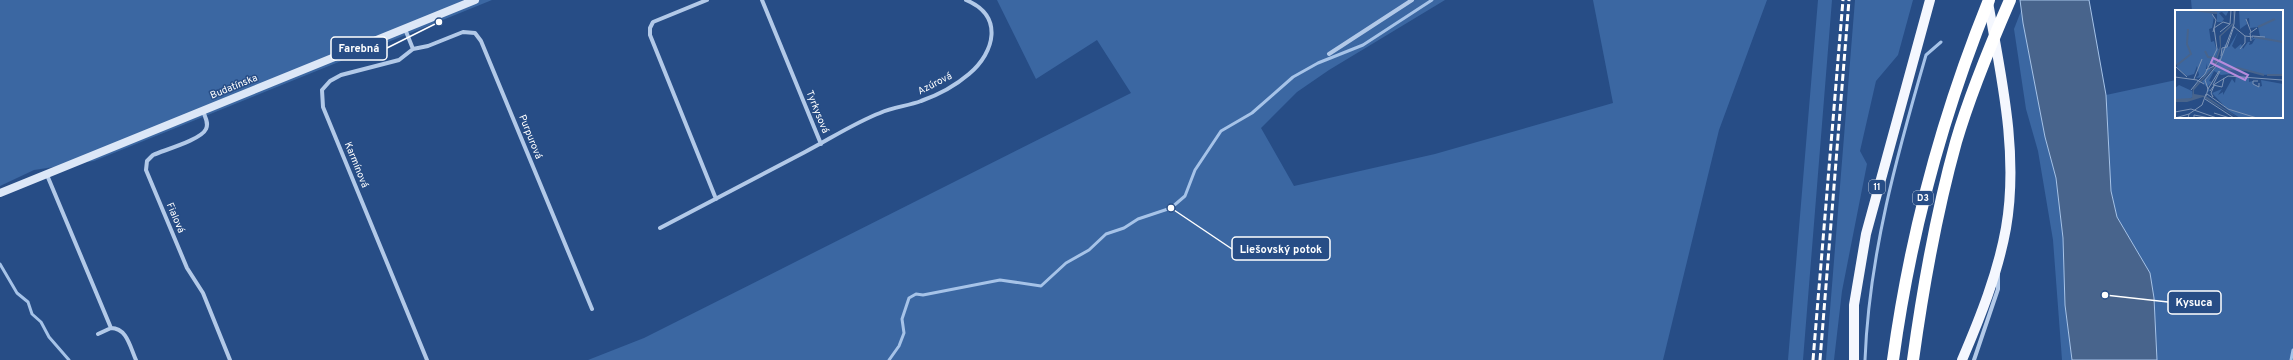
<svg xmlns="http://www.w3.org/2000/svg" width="2293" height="360" viewBox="0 0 2293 360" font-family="Overpass,sans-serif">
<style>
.green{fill:#3b67a2}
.water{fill:#48648c;stroke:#a6c3e8}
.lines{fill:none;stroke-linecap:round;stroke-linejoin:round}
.stream{stroke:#a6c3e8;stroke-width:3}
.street{stroke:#b2c9e8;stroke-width:4}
.secondary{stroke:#dce7f7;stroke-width:8}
.primary{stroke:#f4f7fe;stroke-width:10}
.highway{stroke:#fff;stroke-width:12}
.rail{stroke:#fff;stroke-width:3;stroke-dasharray:7 3;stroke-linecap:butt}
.labels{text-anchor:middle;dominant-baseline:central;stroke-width:3;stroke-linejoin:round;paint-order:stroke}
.shield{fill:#274d86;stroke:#becadb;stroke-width:1}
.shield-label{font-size:9px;font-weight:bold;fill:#fff}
.street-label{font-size:10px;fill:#fff;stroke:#274d86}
.inset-river{fill:none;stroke:#48648c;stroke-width:2}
.inset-road{fill:none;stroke:#7d94b6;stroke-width:1}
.view{fill:#b68bdc;fill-opacity:0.15;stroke:#b68bdc;stroke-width:2}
.inset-edge{fill:none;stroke:#fff;stroke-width:2}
.leader{fill:none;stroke:#fff;stroke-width:1.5}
.callout-dot{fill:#fff;stroke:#274d86;stroke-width:1.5}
.callout{fill:#274d86;stroke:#fff;stroke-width:1.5}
.callout-label{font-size:11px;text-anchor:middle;font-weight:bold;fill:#fff}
</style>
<rect width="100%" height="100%" fill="#274d86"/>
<path class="green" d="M0,0h492l-398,161 -60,9 -34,16z
M997,0h448l-116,70 -32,22 -36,36 33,58 141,-32 178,-51 -20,-103h174l-48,130 -56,230h-1075l56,-22 487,-245 -34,-53 -61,39z
M1818,0h14l-29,360h-15z
M1855,0h58l-15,55 -22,26 -16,70 7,13 -25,127 -8,69h-8z
M2191,0h102v360h-136l-3,-62 -4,-25 -33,-56 -6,-26 -5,-96 70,-15v37h106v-106h-90z
M2021,11l24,126 11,41 7,60 2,67 7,55h-10l-9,-120 -15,-89 -12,-42 -12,-80z"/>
<path class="water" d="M2020,0h69l17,95 5,96 6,26 33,56 4,25 3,62h-85l-7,-55 -2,-67 -7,-60 -11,-41 -22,-114z"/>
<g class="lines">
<path class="stream" d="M0,264l17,29 11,9 4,12 9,8 8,15 20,23
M889,360l10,-14 5,-13 -2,-14 7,-21 7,-4 7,1 77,-15 41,6 25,-23 23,-13 17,-16 18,-6 14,-9 33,-11 14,-12 10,-26 26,-39 31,-18 41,-36 25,-14 45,-18 69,-45
M1865,360c4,-105 32,-205 61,-305l15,-13
M2291,360l2,-10"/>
<path class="street" d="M707,0l-54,22 -3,6v7l66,164
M762,0l59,144
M405,29l8,20
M1329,54l83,-54
M203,111c2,6 6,12 3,18 -5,11 -42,21 -53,26l-6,6 -1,9 41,98 16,25 27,67
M47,175l64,153c16,0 19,19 25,32
M660,228c48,-25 97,-51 145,-76 25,-13 49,-29 75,-39 13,-6 28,-7 41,-12 17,-6 34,-15 48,-27 26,-22 35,-58 -3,-74
M98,334l13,-6
M427,360l-104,-253 -1,-17 8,-9 11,-6 58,-15 14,-11 15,-3 35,-14 12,1 6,8 111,268
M1974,360l24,-71v-15"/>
<path class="secondary" d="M0,193l475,-193"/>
<path class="primary" d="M1854,360v-55l12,-71 64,-234
M1962,360c18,-42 36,-87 44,-132 13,-75 -5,-152 -18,-226"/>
<path class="highway" d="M1893,360c17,-125 49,-244 96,-360
M1913,360c10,-73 23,-146 43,-218 14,-48 34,-96 54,-142"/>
<path class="rail" d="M1813,360l30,-360
M1820,360l29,-360"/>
</g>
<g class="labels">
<g class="shield">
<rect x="1869" y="180" width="16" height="14" rx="3"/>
<rect x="1913" y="191" width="20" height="14" rx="3"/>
</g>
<g class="shield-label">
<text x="1877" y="187">11</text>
<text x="1923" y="198">D3</text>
</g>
<g class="street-label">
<text transform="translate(935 84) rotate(-27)">Azúrová</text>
<text transform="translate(234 87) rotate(-22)">Budatínska</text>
<text transform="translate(817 112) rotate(68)">Tyrkysová</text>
<text transform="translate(530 137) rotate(68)">Purpurová</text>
<text transform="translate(356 165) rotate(68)">Karmínová</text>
<text transform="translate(175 218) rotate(67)">Fialová</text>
</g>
</g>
<g transform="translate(2175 10)">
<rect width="108" height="108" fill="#274d86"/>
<path d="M0,0h54l-3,6 -4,-4 -3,1 5,6 -2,3h-5v-9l-6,1 3,2 -2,12 -3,1 2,13 3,-1 2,7 3,1 -5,14 -7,5v-5l-1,6h5l-6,8 -9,1 3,-3 -2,-9 -3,8 -7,2 -10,-8v-4l-2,2zM64,0h44v64l-21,1 -11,-4 -22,-1 1,4 -9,1 -7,-4 -5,10 3,1 -4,4 2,5 -3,1v-5l-5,-5 14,-15 9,-23 4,3 9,-15 -6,14 3,3 6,-5 2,5 5,-7h2l-1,3 3,-1 3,-5 -4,1 2,-2h12l-5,-2 -2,-9 -8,1 -1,-10 -3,1 1,5 -7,5zM61,66l13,1v5l4,-1v3l6,3 3,-1 -1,-6 22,4v34h-43l-11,-7 -17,-18 10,-4 -4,6 5,-3v3l9,-16 3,4zM4,75l13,6 1,6 -6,3 -12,-1v-11z" fill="#3b67a2"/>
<path d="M58,0h1l-1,15 -12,11v12l-6,18 -21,24v4l12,2 32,22 -35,-21 -16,5h-12v-3l17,-1 1,-10 20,-21 7,-21 -1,-10 14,-13z" fill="#48648c"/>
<path class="inset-river" d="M18,0l24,3M83,17l17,-8M79,27l29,5M30,41l3,6 8,1M2,55l14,-11 -4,-10 1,-15M51,59l12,-1 26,7M92,65h16"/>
<path class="inset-road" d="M37,4l4,6 -3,12M71,9l5,13M59,17l11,9 8,1M39,18l9,-6 7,2 1,-14M45,22l10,-8M77,26l13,1M76,31l-1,-8 7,-5M65,39l5,-6v-7M46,46l1,-8 5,-1 7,-21M45,51l14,-37 1,-14M1,57l11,10M31,60l8,-4 6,-7M45,61l-7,14 9,2 2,-9M0,67l22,3 7,4M19,69l8,-20M24,70l6,-6 12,-25 -3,-21M83,71h-5v3l6,3v-4M33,79l11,-18M16,80l8,-10M35,81l5,-7 13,-8 54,4M32,84l21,15 29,9M31,86l2,-7 -3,-9 12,-15M38,87l-2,-4 3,-7M30,89l29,19M0,102l16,-3 26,9M39,103l16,5M0,108l14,-4M13,108l1,-4 13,-9 4,-11M19,108v-3l16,3"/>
<path class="view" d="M38,48l35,17 -3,5 -34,-17z"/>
<rect width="108" height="108" class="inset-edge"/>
</g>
<path class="leader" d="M439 22L387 48M1171 208L1232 249M2105 295L2168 302"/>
<g class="callout-dot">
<circle cx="439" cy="22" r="4"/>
<circle cx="1171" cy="208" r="4"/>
<circle cx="2105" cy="295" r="4"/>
</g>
<g class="callout">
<rect x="331" y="37" width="56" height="23" rx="4"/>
<rect x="1232" y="237" width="98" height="23" rx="4"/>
<rect x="2168" y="291" width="53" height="23" rx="4"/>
</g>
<g class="callout-label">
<text x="359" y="52">Farebná</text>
<text x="1281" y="253">Liešovský potok</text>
<text x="2194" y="306">Kysuca</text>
</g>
</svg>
